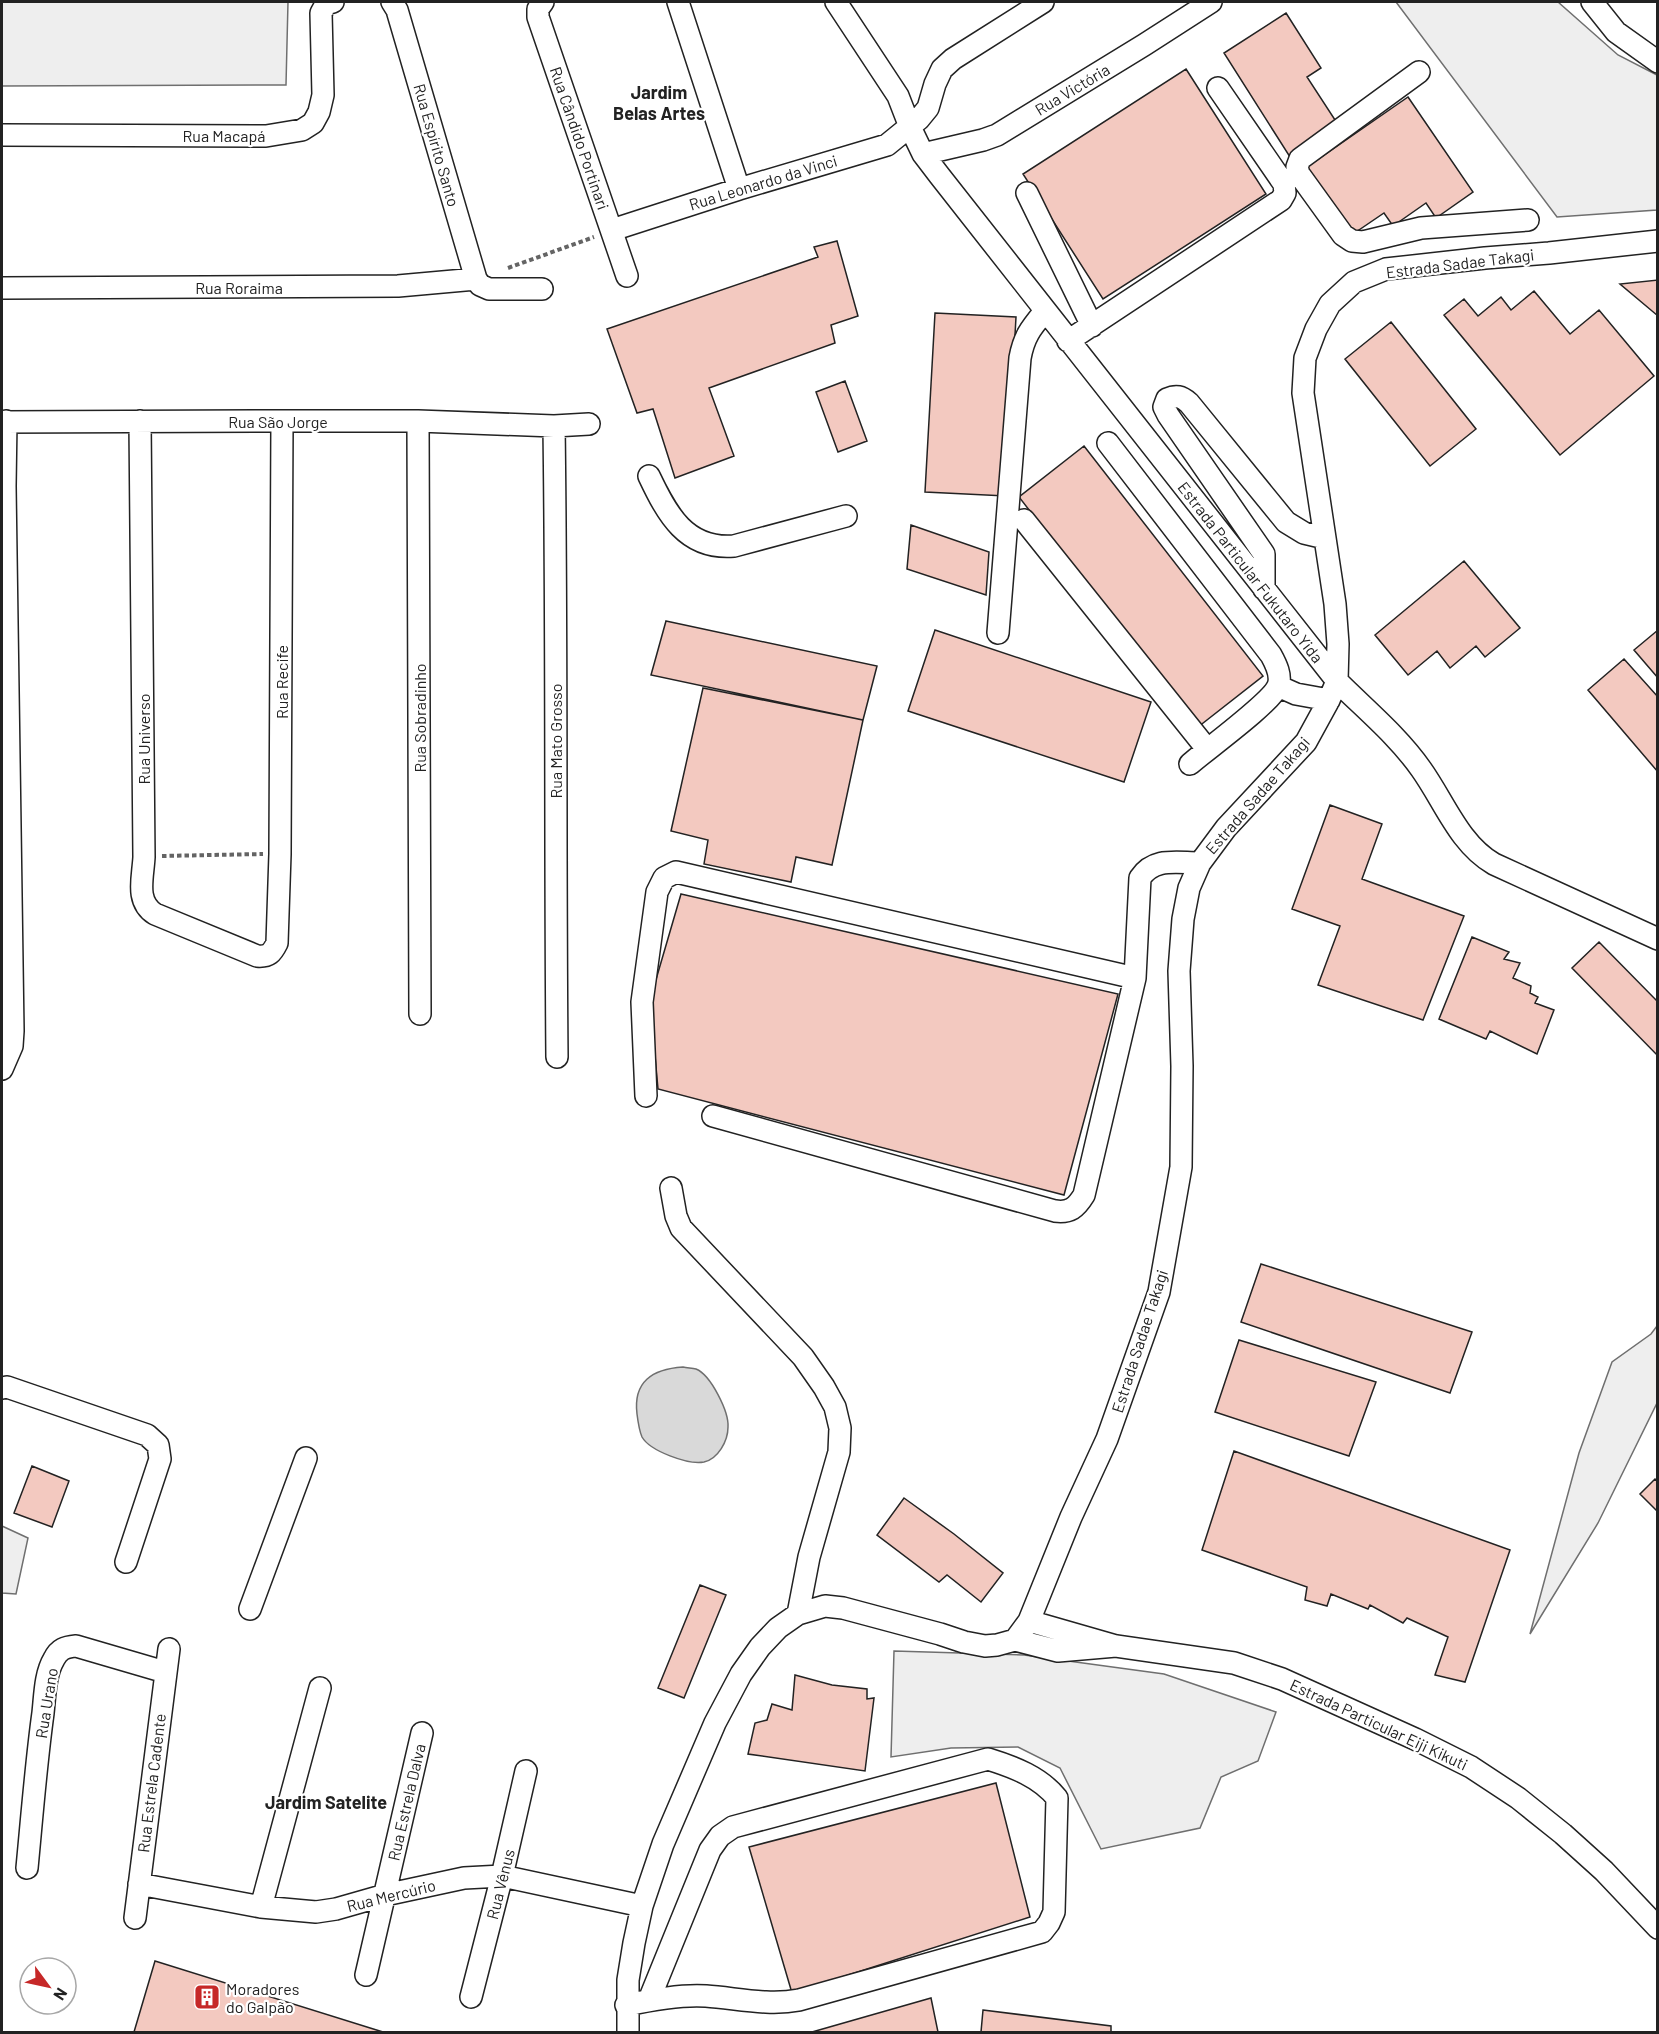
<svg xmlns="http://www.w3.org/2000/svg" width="1659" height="2034" viewBox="0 0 1659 2034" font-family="Barlow,sans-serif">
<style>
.green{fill:#eee;stroke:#6f6f6f;stroke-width:1.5}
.water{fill:#d9d9d9;stroke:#6f6f6f;stroke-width:1.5}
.building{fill:#f3c9c0;stroke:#222;stroke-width:1.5}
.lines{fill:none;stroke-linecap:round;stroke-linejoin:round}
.minor-casing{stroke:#222;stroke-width:24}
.path{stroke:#646464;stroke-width:4;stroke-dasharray:4.5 3;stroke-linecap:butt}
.minor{stroke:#fff;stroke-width:21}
.labels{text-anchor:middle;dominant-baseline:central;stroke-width:4.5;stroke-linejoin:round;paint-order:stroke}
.street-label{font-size:16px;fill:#222;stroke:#fff}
.poi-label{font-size:16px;fill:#222;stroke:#fff;text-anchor:start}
.neighbourhood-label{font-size:18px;font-weight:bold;fill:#222;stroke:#fff}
</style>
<rect width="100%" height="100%" fill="#fff"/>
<path class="green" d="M2,2h286l-2,83 -284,1z
M1396,2h162l60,53 39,20v135l-100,7z
M1657,1326v77l-59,120 -68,111 49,-181 33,-91 39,-28z
M2,1526l26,12 -12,56 -14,-1z
M894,1651l130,4 140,19 112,38 -18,49 -37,16 -21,51 -99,21 -41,-81 -42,-21 -67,1 -60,9z"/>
<path class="water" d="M683,1367c4,1 9,1 13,2 15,6 33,43 32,58 0,14 -10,32 -24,35 -16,3 -54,-11 -62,-25 -3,-7 -4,-15 -5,-23 -4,-32 15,-45 46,-47z"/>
<path class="building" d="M1286,13l35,55 -14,9 32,49 -49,31 -66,-104z
M1186,69l80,125 -163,105 -80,-125z
M1408,97l65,95 -37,26 -10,-15 -33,23 -9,-13 -31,21 -46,-67z
M837,241l21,75 -27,9 4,18 -126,45 25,68 -59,22 -22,-69 -16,4 -30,-84 211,-72 -4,-10z
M1658,280v36l-38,-32z
M1534,291l36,43 29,-24 55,66 -94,79 -116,-140 20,-16 14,17 23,-19 10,13z
M935,313l81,4 -10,179 -81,-4z
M1391,322l85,107 -46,37 -85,-107z
M845,381l22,60 -29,11 -22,-60z
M1084,446l179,230 -65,51 -179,-230z
M911,525l78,27 -3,43 -79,-26z
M1464,561l56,67 -35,29 -9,-11 -26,22 -13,-17 -29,24 -33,-40z
M666,621l211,45 -14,54 -212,-45z
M935,630l216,72 -27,80 -216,-71z
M1658,630v48l-24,-28z
M1624,659l34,38v75l-70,-82z
M703,688l160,32 -31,145 -36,-8 -5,25 -87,-18 4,-24 -37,-9z
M1330,805l52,19 -20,55 102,37 -41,104 -105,-35 22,-59 -48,-17z
M681,894l437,100 -54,201 -406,-106 -8,-89z
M1472,937l37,15 -5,7 16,4 -7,15 18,8 -1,7 8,4 -3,6 19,7 -17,44 -47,-23 -4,8 -47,-20z
M1599,942l59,60v54l-86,-88z
M1261,1264l211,68 -22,61 -209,-71z
M1239,1340l137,42 -27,74 -134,-44z
M1234,1451l276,99 -45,132 -30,-7 13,-38 -41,-19 -4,5 -33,-18 -2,4 -37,-15 -4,12 -22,-6 2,-13 -105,-37z
M32,1466l37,15 -17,46 -38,-14z
M1655,1479l3,3v30l-18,-18z
M904,1498l50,36 49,39 -22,29 -34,-27 -8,7 -62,-47z
M700,1585l26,10 -42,103 -26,-10z
M795,1675l37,10 35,4v10l7,-1 -9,73 -117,-17 7,-31 12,-3 5,-16 20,6z
M996,1783l34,134 -238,76 -43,-146z
M155,1961l228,71h-249z
M931,1998l7,34h-126z
M983,2010l128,16v6h-130z"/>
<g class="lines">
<defs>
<path id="minor" d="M392,2l5,8 79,269 4,6 9,4h53
M543,2l-5,7v8l89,259
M678,2l61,187
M836,2l62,94 12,31 13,27 16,21 398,506c28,28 61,55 84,88 23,32 38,75 73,95l164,75
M1592,2l24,30 42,30
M1419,72l-119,87 -3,8 2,7 44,61 9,6 11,1 58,-14 107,-8
M2,135l264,1 36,-6 11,-7 6,-11 4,-17 -2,-82 5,-9 7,-2
M923,154l60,-14 14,-5 147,-90 67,-43
M1027,193l65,133
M612,230l127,-41 148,-44 32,-26 9,-11 7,-24 7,-15 11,-10 90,-57
M2,288l396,-2 78,-7
M1068,341l213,-141 4,-7 -1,-9 -66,-96
M140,421l4,436c-1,21 -9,44 11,57l102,42c12,1 15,-3 20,-13l3,-89 2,-433
M418,421l2,593
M2,422l280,-1h136l136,5 35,-2
M554,426c3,210 1,421 3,631
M1108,443l163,212c5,9 11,21 7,31 -7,17 -71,63 -88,78
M649,476c18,38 37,74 85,70l112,-30
M1024,520l183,229
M1264,589v-35l-96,-139 -4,-8 3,-8c9,-4 14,-3 22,4l97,119 18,11 21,5
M998,633l22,-275c4,-22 11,-30 25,-47
M1278,686l18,8 33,6
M2,1069l10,-23 1,-15 -8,-545 1,-65
M646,1096l-4,-94 15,-110 7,-14 12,-6 459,106 5,-100c14,-21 36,-15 60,-15
M713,1116l342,95c15,2 21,-3 29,-16l51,-217
M671,1188l5,28 5,12 122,129 21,30 11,20 5,21 -1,24 -30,105 -11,57
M2,1388l5,-1 140,48 11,10 2,14 -34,103
M250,1609l56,-151
M1029,1621l87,25 118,17 48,16 133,60 56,28 47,31 45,36 41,37 54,57
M1015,1640l14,-19 42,-104 36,-78 52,-147 22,-125 1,-101 -3,-95 4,-52 6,-31 11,-25 26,-35 80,-86 23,-42 8,-19 1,-37 -3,-40 -32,-211 2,-35 11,-29 14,-25 24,-22 32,-13 99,-11 64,-5 109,-12
M27,1868c5,-52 9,-104 16,-155 2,-18 2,-39 11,-54 5,-10 11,-12 22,-13l89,26
M139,1884l122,23 55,5 20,-3 49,-14 79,-17 38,-2 140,30
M261,1907l59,-219
M135,1918l34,-269
M366,1975l56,-242
M471,1997l31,-121 24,-105
M626,2005c24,-5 55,-11 80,-9 30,2 62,10 93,4l243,-68 7,-9 5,-11 3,-114c-17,-21 -43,-31 -69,-39l-255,68 -13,9 -10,14 -61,150
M628,2032v-52l6,-37 8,-37 21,-62 52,-121 26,-49 19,-27 18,-19 20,-14 27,-8 18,2 97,26 24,8 21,4 12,-1 18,-5 43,11 58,-5"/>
</defs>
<use href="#minor" class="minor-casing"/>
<path class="path" d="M508,268l86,-31
M162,856l101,-2"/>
<use href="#minor" class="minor"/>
</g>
<defs>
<symbol id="building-square" viewBox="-11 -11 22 22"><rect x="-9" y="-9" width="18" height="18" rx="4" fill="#c62828" stroke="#fff"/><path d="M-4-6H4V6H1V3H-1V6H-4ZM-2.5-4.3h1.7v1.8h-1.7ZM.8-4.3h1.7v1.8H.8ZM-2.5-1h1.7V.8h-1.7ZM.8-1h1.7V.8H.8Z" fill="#fff"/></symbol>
</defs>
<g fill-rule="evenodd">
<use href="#building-square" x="192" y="1982" width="30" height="30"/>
</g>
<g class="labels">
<g class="street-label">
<text transform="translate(1072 89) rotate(-31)">Rua Victória</text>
<text x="224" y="135">Rua Macapá</text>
<text transform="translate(580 138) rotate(71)">Rua Cândido Portinari</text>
<text transform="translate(437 145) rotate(74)">Rua Espírito Santo</text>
<text transform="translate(763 182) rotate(-17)">Rua Leonardo da Vinci</text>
<text transform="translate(1460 263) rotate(-7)">Estrada Sadae Takagi</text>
<text x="239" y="287">Rua Roraima</text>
<text x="278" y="421">Rua São Jorge</text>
<text transform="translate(1251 572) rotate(52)">Estrada Particular Fukutaro Yida</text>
<text transform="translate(281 682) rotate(-90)">Rua Recife</text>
<text transform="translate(419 718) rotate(-90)">Rua Sobradinho</text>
<text transform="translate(143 739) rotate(-90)">Rua Universo</text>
<text transform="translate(555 741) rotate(-90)">Rua Mato Grosso</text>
<text transform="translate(1257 795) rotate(-49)">Estrada Sadae Takagi</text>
<text transform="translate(1139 1341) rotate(-72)">Estrada Sadae Takagi</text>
<text transform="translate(46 1703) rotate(-81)">Rua Urano</text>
<text transform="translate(1379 1724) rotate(25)">Estrada Particular Eiji Kikuti</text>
<text transform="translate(151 1783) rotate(-83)">Rua Estrela Cadente</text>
<text transform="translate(406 1802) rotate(-77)">Rua Estrela Dalva</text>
<text transform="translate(500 1884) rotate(-76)">Rua Vênus</text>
<text transform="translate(391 1895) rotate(-14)">Rua Mercúrio</text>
</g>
<g class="poi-label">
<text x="226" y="1988">Moradores<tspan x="226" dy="18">do Galpão</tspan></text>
</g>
<g class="neighbourhood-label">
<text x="659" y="92">Jardim<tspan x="659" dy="21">Belas Artes</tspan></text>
<text x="326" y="1802">Jardim Satelite</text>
</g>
</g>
<rect width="1659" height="2034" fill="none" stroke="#222222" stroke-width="6"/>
<g transform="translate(48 1986) rotate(123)"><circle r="28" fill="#ffffff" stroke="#a7a7a7" stroke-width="1.5"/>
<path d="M0-4.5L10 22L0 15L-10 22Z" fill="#c62828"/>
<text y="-9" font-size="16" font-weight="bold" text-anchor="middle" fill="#222222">N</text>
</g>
</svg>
